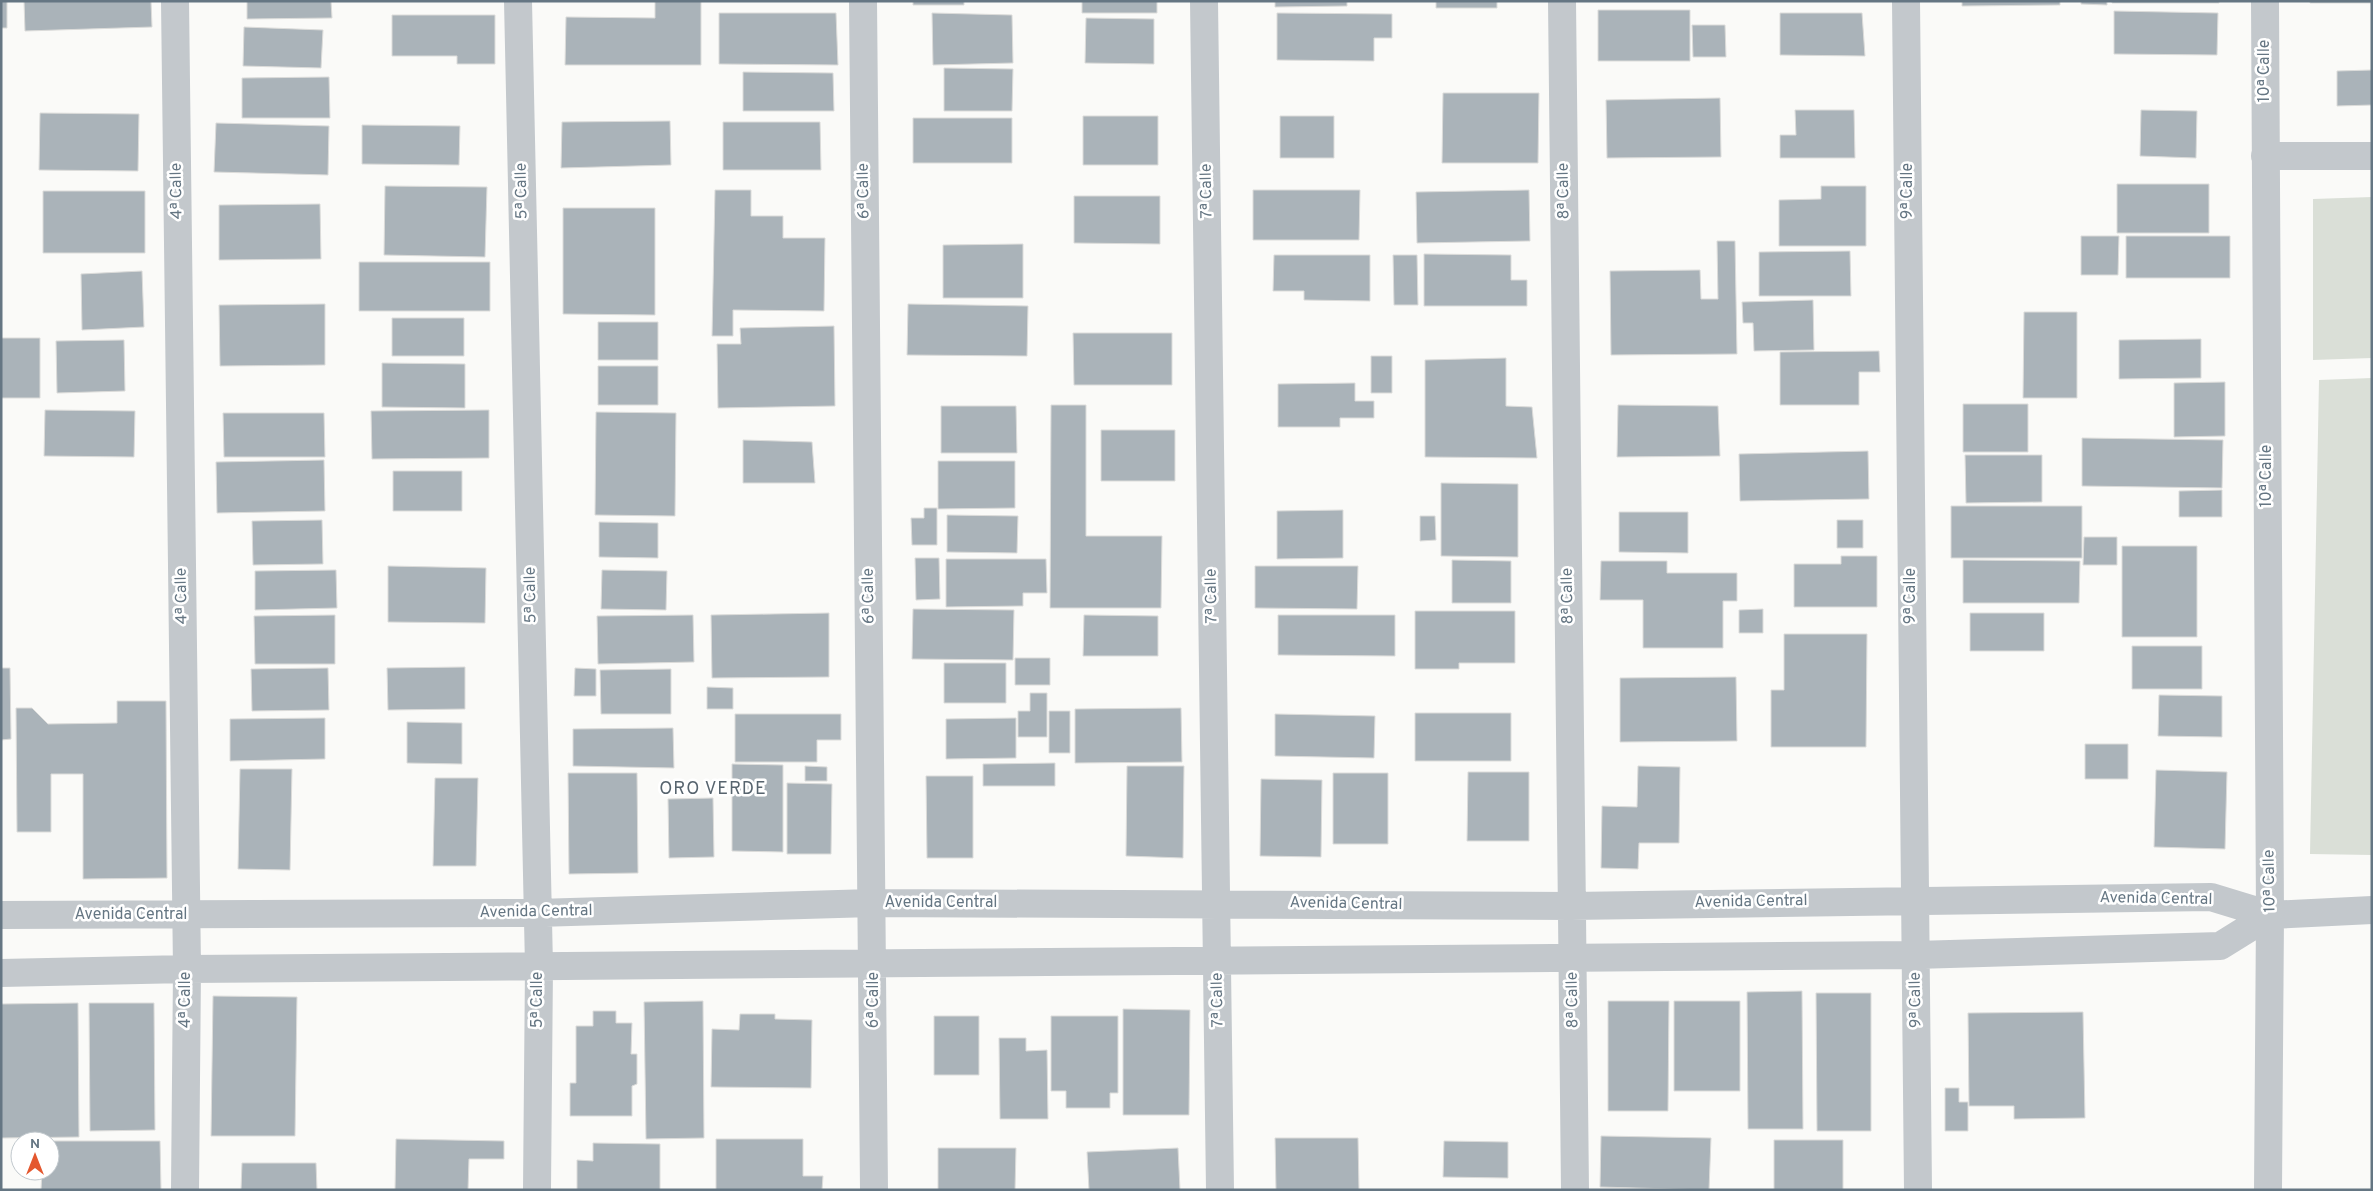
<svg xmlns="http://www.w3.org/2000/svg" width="2373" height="1191" viewBox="0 0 2373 1191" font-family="Overpass,sans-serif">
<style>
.green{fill:#dadfd7}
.building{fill:#aab3b9;stroke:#dcdcda}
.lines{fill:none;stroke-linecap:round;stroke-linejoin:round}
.minor{stroke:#c3c8cc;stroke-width:28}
.labels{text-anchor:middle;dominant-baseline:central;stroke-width:5;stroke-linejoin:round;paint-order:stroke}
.street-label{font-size:16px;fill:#657683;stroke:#fff}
.neighbourhood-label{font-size:18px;letter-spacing:1px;fill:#57646e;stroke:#fff}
</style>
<rect width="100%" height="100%" fill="#fafaf8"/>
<path class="green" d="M2372,197v161l-59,2v-161z
M2372,378v477l-62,-1 9,-474z"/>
<path class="building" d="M1,1h6v27h-6z
M24,1h127l1,26 -127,4z
M247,1h84l1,17 -85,1z
M655,1h46v64h-136l1,-48 89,1z
M913,1h51v4h-51z
M1082,1h75v12h-75z
M1275,1h72v5l-72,1z
M1436,1h61v7h-61z
M1962,1h98v4l-98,1z
M2081,1h26v4l-26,-1z
M2112,1h107v2h-107z
M2310,1h62v2h-62z
M1598,10h92v51h-92z
M2114,11l104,2 -1,42 -103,-1z
M719,13h117l2,52 -119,-1z
M932,13l80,2 1,48 -80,2z
M1277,13l115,1v24h-18v23l-97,-1z
M1780,13h82l3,43 -85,-1z
M392,15h103v49h-38v-8h-65z
M1086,18l68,1v45l-69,-1z
M1692,25h33l1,32h-33z
M244,27l79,3 -2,38 -78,-2z
M944,68l69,1 -1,42h-68z
M2372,70v35l-35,1v-35z
M743,72l90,1 1,38h-91z
M329,77l1,41h-88v-40z
M1443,93h96l-1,70h-96z
M1720,98l1,59 -114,1 -1,-58z
M1795,110h59l1,48h-75v-23h16z
M2141,110l56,1 -1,47 -56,-2z
M40,113l99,1 -1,57 -99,-1z
M1083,116h75v49h-75z
M1280,116h54v42h-54z
M913,118h99v45h-99z
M670,121l1,44 -110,3 1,-46z
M723,122h97l1,48h-98z
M216,123l113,3 -1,49 -114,-3z
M362,125l98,1 -1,39 -97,-1z
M2117,184h92v49h-92z
M385,186l102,1 -2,70 -101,-2z
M1821,186h45v60h-87v-46l42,-1z
M715,190h36v26h32v22h42l-1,73 -91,-1v26h-21z
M1253,190h107l-1,50h-106z
M1529,190l1,51 -113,2 -1,-51z
M43,191h102v62h-102z
M1074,196h86v48l-86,-1z
M320,204l1,55 -102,1v-55z
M563,208h92v107l-92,-1z
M2081,236h38l-1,39h-37z
M2126,236h104v42h-104z
M1717,241h18l2,113 -126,1 -1,-84 90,-1 1,29h17z
M1023,244v54h-80v-53z
M1850,251l1,45h-92v-44z
M1424,254l87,1v25h16v26h-103z
M1274,255h96v46l-66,-1v-9h-31z
M1393,255h24l1,50h-24z
M359,262h131v49h-131z
M142,271l2,56 -62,3 -1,-56z
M1813,300l1,50 -60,1 -1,-28h-10l-1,-21z
M325,304v61l-105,1 -1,-61z
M908,304l120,2 -1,50 -120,-1z
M2024,312h53v86h-54z
M392,318h72v38h-72z
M598,322h60v38h-60z
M834,326l1,80 -117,2 -1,-64h24l-1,-16z
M1073,333h99v52h-98z
M1,338h39v60h-39z
M2201,339v39l-82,1v-39z
M124,340l1,51 -68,2 -1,-52z
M1879,351l1,21h-21v33h-79v-53z
M1371,356h21v37h-21z
M1506,358v48l26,1 5,51 -112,-1v-97z
M382,363l83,1v44l-83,-1z
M598,366h60v39h-60z
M2225,382v54l-51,1v-54z
M1355,383v18h19v17h-34v9h-62v-43z
M1963,404h65v48h-65z
M1051,405h35v131h76l-1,72h-111z
M1618,405l100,1 2,50 -103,1z
M941,406h75l1,47h-76z
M45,410l90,1 -1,46 -90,-1z
M489,410v48l-117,1 -1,-48z
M596,412l80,1 -1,103 -80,-1z
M223,413h101l1,44h-101z
M1101,430h74v51h-74z
M2082,438l141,2 -1,48 -140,-2z
M743,440l69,2 3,41h-72z
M1868,451l1,48 -129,2 -1,-47z
M1965,455h77v47l-76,1z
M324,460l1,51 -108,2 -1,-51z
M938,461h77v47l-77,1z
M393,471h69v40h-69z
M1441,483l77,1v73l-77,-1z
M2222,490v27h-43v-26z
M1951,506h131v52h-131z
M924,508h13v37h-25l-1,-27h13z
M1343,510v48l-66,1v-48z
M1619,512h69v41l-69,-1z
M947,515l71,1 -1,37 -70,-1z
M1420,516h15l1,24 -16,1z
M322,520l1,44 -70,1 -1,-44z
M1837,520h26v28h-26z
M599,522l59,1v35l-59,-1z
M2084,537h33v28h-34z
M2122,546h75v91h-75z
M1841,556h36v51h-83v-43h47z
M915,558h24l1,41 -24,1z
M946,559h100l1,34h-24v13l-77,1z
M1452,560l59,1v42h-59z
M1963,560l117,1 -1,42h-116z
M1601,561h66v12h70v28h-14v47h-80v-48h-43z
M388,566l98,2 -1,55 -97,-1z
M1255,566h103l-1,43 -102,-1z
M336,570l1,38 -82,2v-39z
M602,570l65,1 -1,39 -65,-1z
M913,609l101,1 -1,50 -101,-1z
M1763,609v24h-24v-23z
M1415,611h100v52h-56v6h-44z
M829,613v64l-117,1 -1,-63z
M1970,613h74v38h-74z
M335,615v49h-80l-1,-48z
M693,615l1,47 -96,2 -1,-48z
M1084,615l74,1v40h-75z
M1278,615h117v41l-117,-1z
M1784,634h83l-1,113h-95v-57h13z
M2132,646h70v43h-70z
M1015,658h35v27h-35z
M944,663h62v40h-62z
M465,667v42l-77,1 -1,-42z
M1,668h9l1,71 -10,1z
M328,668l1,42 -77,1 -1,-42z
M575,668l21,1v27h-22z
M671,669v45h-70l-1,-44z
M1736,677l1,64 -117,1v-64z
M707,687l26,1v21h-26z
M1030,693h17v44h-29v-26h12z
M2159,695l63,1v41l-64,-1z
M117,701h49l1,177 -84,1v-105h-32v58h-34l-1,-124h16l16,16 69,-1z
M1181,708l1,54 -107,1v-54z
M1049,711h21v42h-21z
M1415,713h96v48h-96z
M735,714h106v26h-24v22h-82z
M1275,714l100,2 -1,42 -99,-2z
M325,718v41l-95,2v-42z
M1016,718v40l-70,1v-40z
M407,722l55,1v41l-55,-1z
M673,728l1,40 -101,-2v-37z
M2085,744h43v35h-43z
M1055,763v23h-72v-22z
M732,764l51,1v87l-51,-1z
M805,766l22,1v14h-22z
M1127,766h57l-1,92 -57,-2z
M1638,766l42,1 -1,76h-40l-1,26 -37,-1 1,-62 35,1z
M240,769h52l-2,101 -52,-1z
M2156,770l71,2 -2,77 -71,-2z
M1468,772h61v69h-62z
M568,773h69l1,100 -69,1z
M1333,773h55v71h-55z
M926,776h47v82h-46z
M435,778h43l-2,88h-43z
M1261,779l61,1 -1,77 -61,-1z
M787,783l45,1 -1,70h-44z
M713,798l1,59 -45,1 -1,-59z
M1802,991l1,138h-55l-1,-137z
M1816,993h55v138h-54z
M213,996l84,1 -2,139h-84z
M703,1001l1,137 -58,1 -2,-137z
M1608,1001h61l-1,110h-60z
M1674,1001h66v90h-66z
M78,1003l1,134 -78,1v-134z
M89,1003h65l1,127 -65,1z
M1123,1009l67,1 -1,105h-66z
M593,1011h23v12h16l-1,31h6v30l-5,2v30h-62v-33h6v-57h17z
M2083,1012l2,106 -71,1v-13h-45l-1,-93z
M740,1014h35v5l37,1 -1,68 -100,-1 1,-58 27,1z
M934,1016h45v59h-45z
M1051,1016h67v77h-8v15h-44v-17h-15z
M999,1038h27v13l21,-1 1,69h-48z
M1945,1088h14v14h9v29h-23z
M1601,1136l110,2 -2,52 -109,-3z
M1275,1138h83l1,52h-83z
M396,1139l108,2v18h-35l-1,31h-73z
M716,1139h87v37h20l-1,14h-106z
M1774,1140h69v50h-69z
M50,1141h110l1,49h-120l1,-19h8z
M1444,1141l64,1v36l-65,-1z
M593,1143l67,1v46h-83v-30l16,1z
M938,1148h78l-1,42h-77z
M1178,1148l2,42h-91l-2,-38z
M242,1163h74l1,27h-76z"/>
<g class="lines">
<path class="minor" d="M175,1l12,968 -2,221
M518,1l21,965 -2,224
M863,1l11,1189
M1204,1l16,1189
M1562,1l13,1189
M1906,1l12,1189
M2265,1l5,914 -2,275
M2265,156h107
M1,915l536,-2 335,-10 699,3 640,-9 59,18 102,-5
M1,973l186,-4 1729,-14 304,-9 50,-31"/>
</g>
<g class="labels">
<g class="street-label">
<text transform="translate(2265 71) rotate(-90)">10ª Calle</text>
<text transform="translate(177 191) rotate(-91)">4ª Calle</text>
<text transform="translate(522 191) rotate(-91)">5ª Calle</text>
<text transform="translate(864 191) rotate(-91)">6ª Calle</text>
<text transform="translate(1207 191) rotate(-91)">7ª Calle</text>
<text transform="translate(1564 191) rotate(-91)">8ª Calle</text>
<text transform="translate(1908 191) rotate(-90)">9ª Calle</text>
<text transform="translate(2267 476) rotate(-90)">10ª Calle</text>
<text transform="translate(531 595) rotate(-91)">5ª Calle</text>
<text transform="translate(182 596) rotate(-91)">4ª Calle</text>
<text transform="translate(869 596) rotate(-91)">6ª Calle</text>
<text transform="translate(1212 596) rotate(-91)">7ª Calle</text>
<text transform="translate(1568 596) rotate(-91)">8ª Calle</text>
<text transform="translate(1911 596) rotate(-90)">9ª Calle</text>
<text transform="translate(2270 881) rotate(-91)">10ª Calle</text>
<text transform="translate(2156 899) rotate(1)">Avenida Central</text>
<text transform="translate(1751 902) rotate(-1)">Avenida Central</text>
<text x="941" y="903">Avenida Central</text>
<text transform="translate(1346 904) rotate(1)">Avenida Central</text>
<text transform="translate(536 912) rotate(-1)">Avenida Central</text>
<text x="131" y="915">Avenida Central</text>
<text transform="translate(186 1000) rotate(-90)">4ª Calle</text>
<text transform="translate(538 1000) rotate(-90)">5ª Calle</text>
<text transform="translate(874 1000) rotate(-90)">6ª Calle</text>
<text transform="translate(1218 1000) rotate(-91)">7ª Calle</text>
<text transform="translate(1573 1000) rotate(-91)">8ª Calle</text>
<text transform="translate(1916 1000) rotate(-91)">9ª Calle</text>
</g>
<g class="neighbourhood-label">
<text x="713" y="789">ORO VERDE</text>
</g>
</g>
<rect width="2373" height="1191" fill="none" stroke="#657683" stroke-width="5"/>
<g transform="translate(35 1156)"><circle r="24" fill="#ffffff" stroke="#c1c8cd"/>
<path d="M0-4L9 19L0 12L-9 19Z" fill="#e4572e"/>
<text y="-8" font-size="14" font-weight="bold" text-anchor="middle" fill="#657683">N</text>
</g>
</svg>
